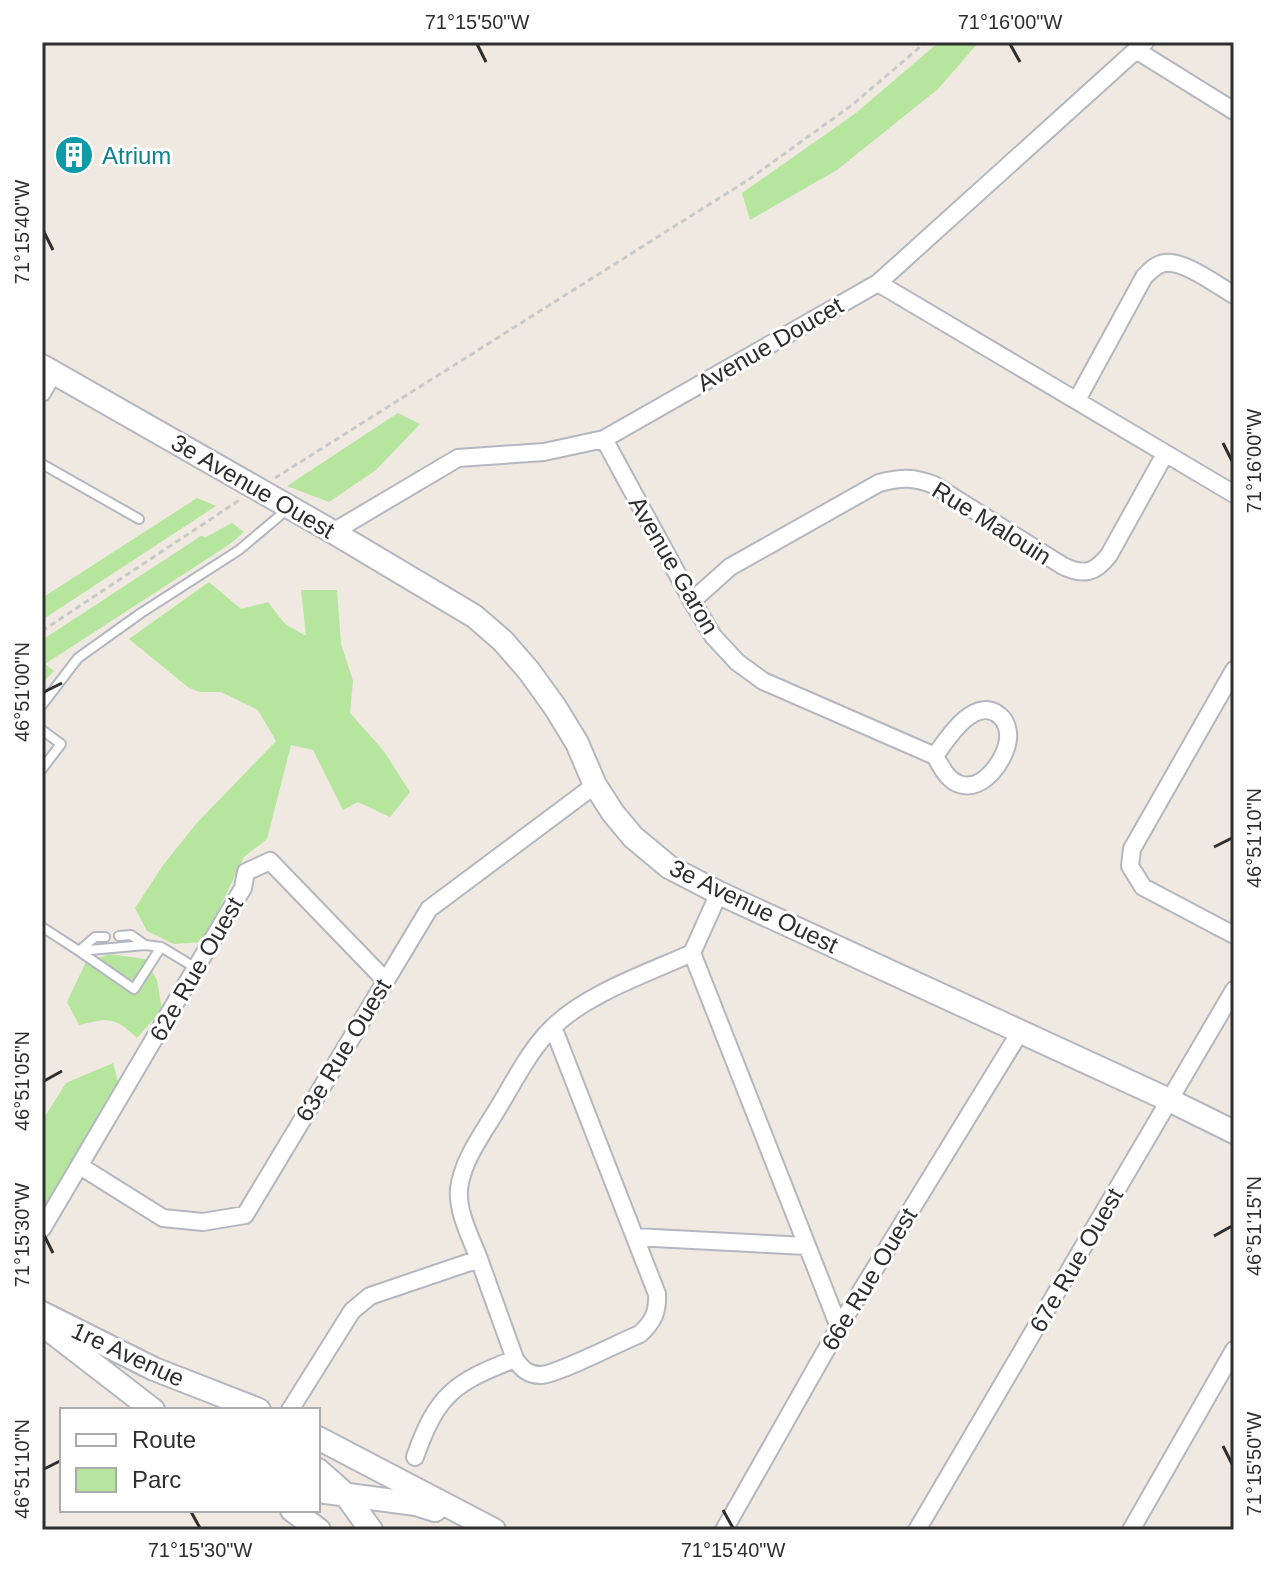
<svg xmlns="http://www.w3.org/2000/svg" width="1276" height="1572" viewBox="0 0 1276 1572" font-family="Arial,sans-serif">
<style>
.green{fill:#b6e59e}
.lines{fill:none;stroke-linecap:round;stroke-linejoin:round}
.lane-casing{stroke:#b4b7c1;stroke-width:12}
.street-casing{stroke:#b4b7c1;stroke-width:20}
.secondary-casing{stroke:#b4b7c1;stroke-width:26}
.path{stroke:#c9c9c9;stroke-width:3;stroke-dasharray:6 4;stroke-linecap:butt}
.lane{stroke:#fff;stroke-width:8}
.street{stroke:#fff;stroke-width:16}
.secondary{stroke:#fff;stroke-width:22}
.ticks{fill:none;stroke:#2e2e2e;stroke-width:3}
.labels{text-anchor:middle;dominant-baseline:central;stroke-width:6;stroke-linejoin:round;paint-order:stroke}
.culture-label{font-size:24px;fill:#0d838f;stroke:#fff;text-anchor:start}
.street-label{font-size:24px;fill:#2e2e2e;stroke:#fff}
.neatline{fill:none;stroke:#2e2e2e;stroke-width:3}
.ticks-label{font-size:20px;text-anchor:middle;fill:#2e2e2e}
</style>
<rect width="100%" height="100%" fill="#efe9e1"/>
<path class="green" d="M939,42h40l-41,47 -101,81 -87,50 -8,-27 114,-80z
M398,413l22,11 -44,46 -47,32 -42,-16z
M197,498l19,8 -174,114v-22z
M232,523l12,9 -14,12 -185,120 9,7 -12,12v-43l159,-104 5,1z
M209,582l32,27 27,-7 17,22 21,12 -5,-46h36l4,54 12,37 -3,32 33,37 27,42 -20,25 -32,-15 -15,8 -30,-60 -22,-5 -24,94 -23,18 -41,85 -29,2 -27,-13 -12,-23 29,-44 32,-40 80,-83 -18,-31 -37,-18h-21l-11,-4 -60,-49z
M110,954l35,5 12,21 5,30 -25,28c-23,-22 -28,-20 -58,-13l-12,-23 19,-40z
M113,1063l7,26 -78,143v-111l24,-38z"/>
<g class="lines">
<defs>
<path id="lane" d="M42,464l97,55
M42,705l36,-47 63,-45 98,-63 50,-42
M42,730l19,14 -19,25
M42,927l37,24 66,-6 16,2 35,21
M119,936l12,-1 14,10
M105,937h-10l-16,14 55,38 27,-42"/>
<path id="street" d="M1136,50l98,61
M878,283l356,211
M42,393l12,-21
M1077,400l67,-123c6,-6 12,-13 21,-14 19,-3 53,23 69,32
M604,439l88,162 21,35 24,26 26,19 172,75c6,10 12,24 24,28 24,9 47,-25 49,-45 1,-8 -2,-18 -8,-23 -25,-22 -53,23 -65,40
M333,532l125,-74 86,-6 60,-13 274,-156 267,-241
M692,601l38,-34 149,-84c22,-6 35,-6 55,2l129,81c21,10 32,7 46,-11l56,-101
M1234,670l-102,179 -2,17 13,21 91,48
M692,953l147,374
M80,1166l83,52 40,4 42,-7 184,-306 166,-124
M42,1229l201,-341 3,-16 24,-11 115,119
M635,1237l172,9
M479,1259l36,100c7,10 13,16 26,16 17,-1 79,-33 99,-41 13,-12 18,-22 17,-40l-104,-267
M290,1410l62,-99 18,-15 109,-37c-8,-21 -22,-47 -20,-70 3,-27 22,-53 36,-76 18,-29 34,-63 58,-86 35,-34 95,-54 139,-74l27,-60
M415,1457c22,-63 40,-75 100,-98
M724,1530l115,-203 181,-295
M917,1530l317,-540
M1131,1530l103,-180"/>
<path id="secondary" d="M42,366l291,166 141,84 29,25 26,30 26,36 22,36 18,42 18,28 20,24 36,30 50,26 450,207 65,32
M42,1313l112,56 105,41
M43,1325l110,85
M318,1438l176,92
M318,1470l27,24 26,36
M318,1491l98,13 19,6
M292,1510l27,20"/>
</defs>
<use href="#lane" class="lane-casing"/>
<use href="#street" class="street-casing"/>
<use href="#secondary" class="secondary-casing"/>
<path class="path" d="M275,478l473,-298 104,-75 74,-63
M42,631l199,-132"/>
<use href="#lane" class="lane"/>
<use href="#street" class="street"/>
<use href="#secondary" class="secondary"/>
</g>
<path class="ticks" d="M477,44l9,18M1010,44l10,18M44,232l9,18M1223,443l9,18M44,692l18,-9M1214,847l18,-9M44,1081l18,-10M44,1235l9,18M1214,1236l18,-10M1223,1446l9,18M44,1469l18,-9M190,1510l10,18M723,1510l10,18"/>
<defs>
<symbol id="building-disc" viewBox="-11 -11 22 22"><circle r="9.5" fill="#0f9aa8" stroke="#fff"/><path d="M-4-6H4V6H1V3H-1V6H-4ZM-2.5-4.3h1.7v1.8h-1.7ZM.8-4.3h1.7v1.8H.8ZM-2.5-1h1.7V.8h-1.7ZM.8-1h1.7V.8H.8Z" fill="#fff"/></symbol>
</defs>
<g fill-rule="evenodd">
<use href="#building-disc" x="52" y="133" width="44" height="44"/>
</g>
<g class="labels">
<g class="culture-label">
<text x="102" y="155">Atrium</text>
</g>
<g class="street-label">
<text transform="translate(770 344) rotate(-30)">Avenue Doucet</text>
<text transform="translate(253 486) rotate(30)">3e Avenue Ouest</text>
<text transform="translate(992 523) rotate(32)">Rue Malouin</text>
<text transform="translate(674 565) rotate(60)">Avenue Garon</text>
<text transform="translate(754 906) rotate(26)">3e Avenue Ouest</text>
<text transform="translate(196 969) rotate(-60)">62e Rue Ouest</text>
<text transform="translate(343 1050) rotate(-59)">63e Rue Ouest</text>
<text transform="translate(1076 1260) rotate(-60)">67e Rue Ouest</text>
<text transform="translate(869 1279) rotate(-59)">66e Rue Ouest</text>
<text transform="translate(128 1354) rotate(25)">1re Avenue</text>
</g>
</g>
<rect width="1276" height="1572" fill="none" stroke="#ffffff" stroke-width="88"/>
<rect x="60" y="1408" width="260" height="104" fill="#ffffff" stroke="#ababab" stroke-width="2"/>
<rect x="76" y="1434" width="40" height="12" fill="#ffffff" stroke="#ababab" stroke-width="2"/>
<text x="132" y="1448" font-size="24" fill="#2e2e2e">Route</text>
<rect x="76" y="1468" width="40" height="24" fill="#b6e59e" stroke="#ababab" stroke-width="2"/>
<text x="132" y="1488" font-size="24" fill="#2e2e2e">Parc</text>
<rect x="44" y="44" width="1188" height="1484" class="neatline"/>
<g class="ticks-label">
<text x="477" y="29">71°15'50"W</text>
<text x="1010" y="29">71°16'00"W</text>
<text transform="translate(22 232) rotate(-90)" y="7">71°15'40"W</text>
<text transform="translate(1254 461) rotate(-90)" y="7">71°16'00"W</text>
<text transform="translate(22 692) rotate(-90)" y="7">46°51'00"N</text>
<text transform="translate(1254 838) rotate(-90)" y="7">46°51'10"N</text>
<text transform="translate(22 1081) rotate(-90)" y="7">46°51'05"N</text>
<text transform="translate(1254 1226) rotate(-90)" y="7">46°51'15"N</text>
<text transform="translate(22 1235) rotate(-90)" y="7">71°15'30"W</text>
<text transform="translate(1254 1464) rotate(-90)" y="7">71°15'50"W</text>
<text transform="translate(22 1469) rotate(-90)" y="7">46°51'10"N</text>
<text x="200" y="1557">71°15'30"W</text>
<text x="733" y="1557">71°15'40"W</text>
</g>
</svg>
